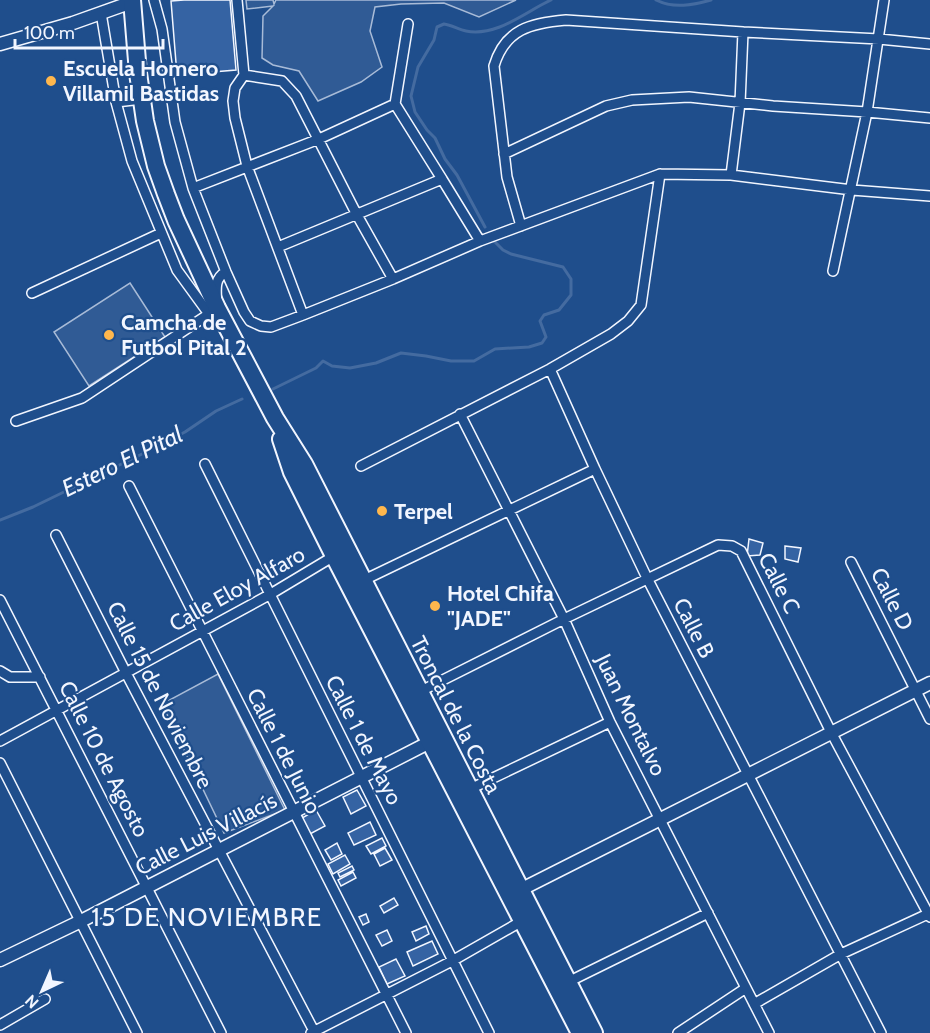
<svg xmlns="http://www.w3.org/2000/svg" width="930" height="1033" viewBox="0 0 930 1033" font-family="Cabin,sans-serif">
<style>
.green{fill:#305b95;stroke:#a8bbd7;stroke-width:1.5}
.lines{fill:none;stroke-linecap:round;stroke-linejoin:round}
.stream{stroke:#446ba0;stroke-width:3}
.building{fill:#3563a3;stroke:#f2f6ff;stroke-width:1.5}
.street-casing{stroke:#f2f6ff;stroke-width:12}
.secondary-casing{stroke:#f2f6ff;stroke-width:15}
.highway-casing{stroke:#f2f6ff;stroke-width:20}
.street{stroke:#1f4e8c;stroke-width:9}
.secondary{stroke:#1f4e8c;stroke-width:12}
.highway{stroke:#1f4e8c;stroke-width:16}
.poi-dot{fill:#ffb74d;stroke:#1f4e8c;stroke-width:2}
.labels{text-anchor:middle;dominant-baseline:central;stroke-width:4.5;stroke-linejoin:round;paint-order:stroke}
.poi-label{font-size:22px;font-weight:bold;fill:#f2f6ff;stroke:#1f4e8c;text-anchor:start}
.street-label{font-size:22px;fill:#f2f6ff;stroke:#1f4e8c}
.water-label{font-size:24px;font-style:italic;fill:#f2f6ff;stroke:#1f4e8c}
.quarter-label{font-size:26px;letter-spacing:1.5px;fill:#f2f6ff;stroke:#1f4e8c}
</style>
<rect width="100%" height="100%" fill="#1f4e8c"/>
<path class="green" d="M246,0h27l1,4 2,-4h240l-37,17 -35,-14 -43,1 -26,3 -5,24 12,36 -21,15 -43,19 -19,-30 -26,-6 -11,-7 1,-42 10,-10 -26,3z
M130,283l35,54 -76,49 -35,-54z
M218,674l67,136 -61,23 -62,-129z"/>
<g class="lines">
<path class="stream" d="M656,0c18,9 37,5 55,0
M485,227l-28,-52 -12,-16 -10,-21 -8,-8 -12,-18 -4,-16 7,-29 16,-27 3,-13 7,-3c8,1 15,6 22,7 31,6 59,-19 85,-31
M273,389l43,-21 7,-7 9,5 18,2 26,-5 25,-10 25,3 25,5h23l21,-12 34,-2 13,-4 4,-6 -6,-16 4,-6 15,-5 12,-15v-16l-8,-12 -52,-13 -8,-4 -11,-11
M0,520l33,-13 109,-53 43,-22 31,-21 26,-12"/>
</g>
<path class="building" d="M184,0h46l6,70 -59,5 -6,-74z
M749,539l14,4 -3,12 -13,1z
M785,546l16,2 -3,14 -13,-3z
M357,790l9,16 -15,8 -8,-17z
M316,810l9,16 -15,8 -8,-16z
M370,822l6,13 -22,10 -6,-12z
M382,838l4,8 -15,8 -5,-8z
M337,843l5,11 -11,6 -6,-10z
M385,848l7,12 -12,6 -6,-12z
M345,855l5,9 -17,10 -5,-10z
M352,866l2,4 -14,7 -2,-4z
M353,872l3,6 -15,8 -3,-6z
M394,898l4,7 -14,8 -4,-7z
M366,914l3,8 -6,3 -4,-8z
M426,926l3,8 -13,7 -4,-9z
M387,930l5,11 -10,5 -6,-11z
M432,941l6,13 -25,12 -6,-14z
M396,959l9,17 -18,8 -8,-17z"/>
<g class="lines">
<defs>
<path id="street" d="M154,0l8,29 13,93 18,66 33,84 18,40 6,9 11,5 10,1 32,-12 90,-36 87,-38 180,-67 71,1 121,15 78,6
M237,0l7,75 -9,13 -2,13 2,17 12,48 56,149
M884,0l-17,112 63,6
M101,13l15,89
M743,32l136,7 51,5
M244,75l38,6 14,15 61,119 36,64
M142,99l-26,3 16,59 45,109 32,44
M395,104l47,75
M504,154l102,-48 26,-6 57,-3 84,9 94,6 -34,159
M193,188l126,-49 76,-35 13,-80
M521,226l-14,-49 -13,-111c11,-37 37,-43 72,-46l177,12 -3,71 -9,72
M278,247l164,-68 38,62
M32,293l129,-60
M550,369l45,100
M460,414l104,205 46,103 159,311
M16,421l66,-23 127,-84 8,-6c0,-14 -5,-29 9,-36
M205,464l284,569
M361,466l189,-97 61,-35 17,-13 13,-16 19,-131
M129,486l277,547
M56,535l70,138 189,360
M851,562l79,157
M362,581l233,-112 52,109 234,455
M0,600l221,433
M0,671l10,6h30
M419,692l145,-73 154,-74 14,1 9,5 91,183 98,183
M0,741l269,-146 65,-39
M0,763l137,270
M468,790l142,-68
M568,982l140,-69
M754,1004l87,-50 89,-41
M0,1025l45,-26
M311,1033l141,-72 70,-40
M678,1033l68,-45"/>
<path id="secondary" d="M0,44l73,-21 59,-21
M520,890l410,-207
M0,960l81,-39 349,-179"/>
<path id="highway" d="M132,0l6,73 7,48 11,45 10,28 10,26 41,88 58,110 29,46 290,569
M281,439l11,33 42,84 246,477"/>
</defs>
<use href="#street" class="street-casing"/>
<use href="#secondary" class="secondary-casing"/>
<use href="#highway" class="highway-casing"/>
<use href="#street" class="street"/>
<use href="#secondary" class="secondary"/>
<use href="#highway" class="highway"/>
</g>
<g class="poi-dot">
<circle cx="51" cy="81" r="6"/>
<circle cx="109" cy="335" r="6"/>
<circle cx="382" cy="511" r="6"/>
<circle cx="435" cy="606" r="6"/>
</g>
<g class="labels">
<g class="poi-label">
<text x="63" y="68">Escuela Homero<tspan x="63" dy="25">Villamil Bastidas</tspan></text>
<text x="121" y="322">Camcha de<tspan x="121" dy="25">Futbol Pital 2</tspan></text>
<text x="394" y="511">Terpel</text>
<text x="447" y="593">Hotel Chifa<tspan x="447" dy="25">"JADE"</tspan></text>
</g>
<g class="street-label">
<text transform="translate(779 583) rotate(63)">Calle C</text>
<text transform="translate(237 589) rotate(-29)">Calle Eloy Alfaro</text>
<text transform="translate(892 599) rotate(63)">Calle D</text>
<text transform="translate(694 628) rotate(63)">Calle B</text>
<text transform="translate(160 695) rotate(63)">Calle 15 de Noviembre</text>
<text transform="translate(456 715) rotate(63)">Troncal de la Costa</text>
<text transform="translate(631 715) rotate(64)">Juan Montalvo</text>
<text transform="translate(364 740) rotate(63)">Calle 1 de Mayo</text>
<text transform="translate(284 751) rotate(63)">Calle 1 de Junio</text>
<text transform="translate(104 759) rotate(63)">Calle 10 de Agosto</text>
<text transform="translate(206 834) rotate(-27)">Calle Luis Villacís</text>
</g>
<g class="water-label">
<text transform="translate(122 461) rotate(-26)">Estero El Pital</text>
</g>
<g class="quarter-label">
<text x="207" y="917">15 DE NOVIEMBRE</text>
</g>
</g>
<g transform="translate(42 991) rotate(224)" stroke="#1f4e8c" stroke-width="4.5" paint-order="stroke">
<path d="M0-4.5L10 22L0 15L-10 22Z" fill="#f2f6ff"/>
<text y="-9" font-size="16" font-weight="bold" text-anchor="middle" fill="#f2f6ff">N</text>
</g>
<path d="M15 39v9h148v-9" fill="none" stroke="#f2f6ff" stroke-width="3"/>
<text x="24" y="39" font-size="18" fill="#f2f6ff" stroke="#1f4e8c" stroke-width="4.5" paint-order="stroke">100 m</text>
</svg>
